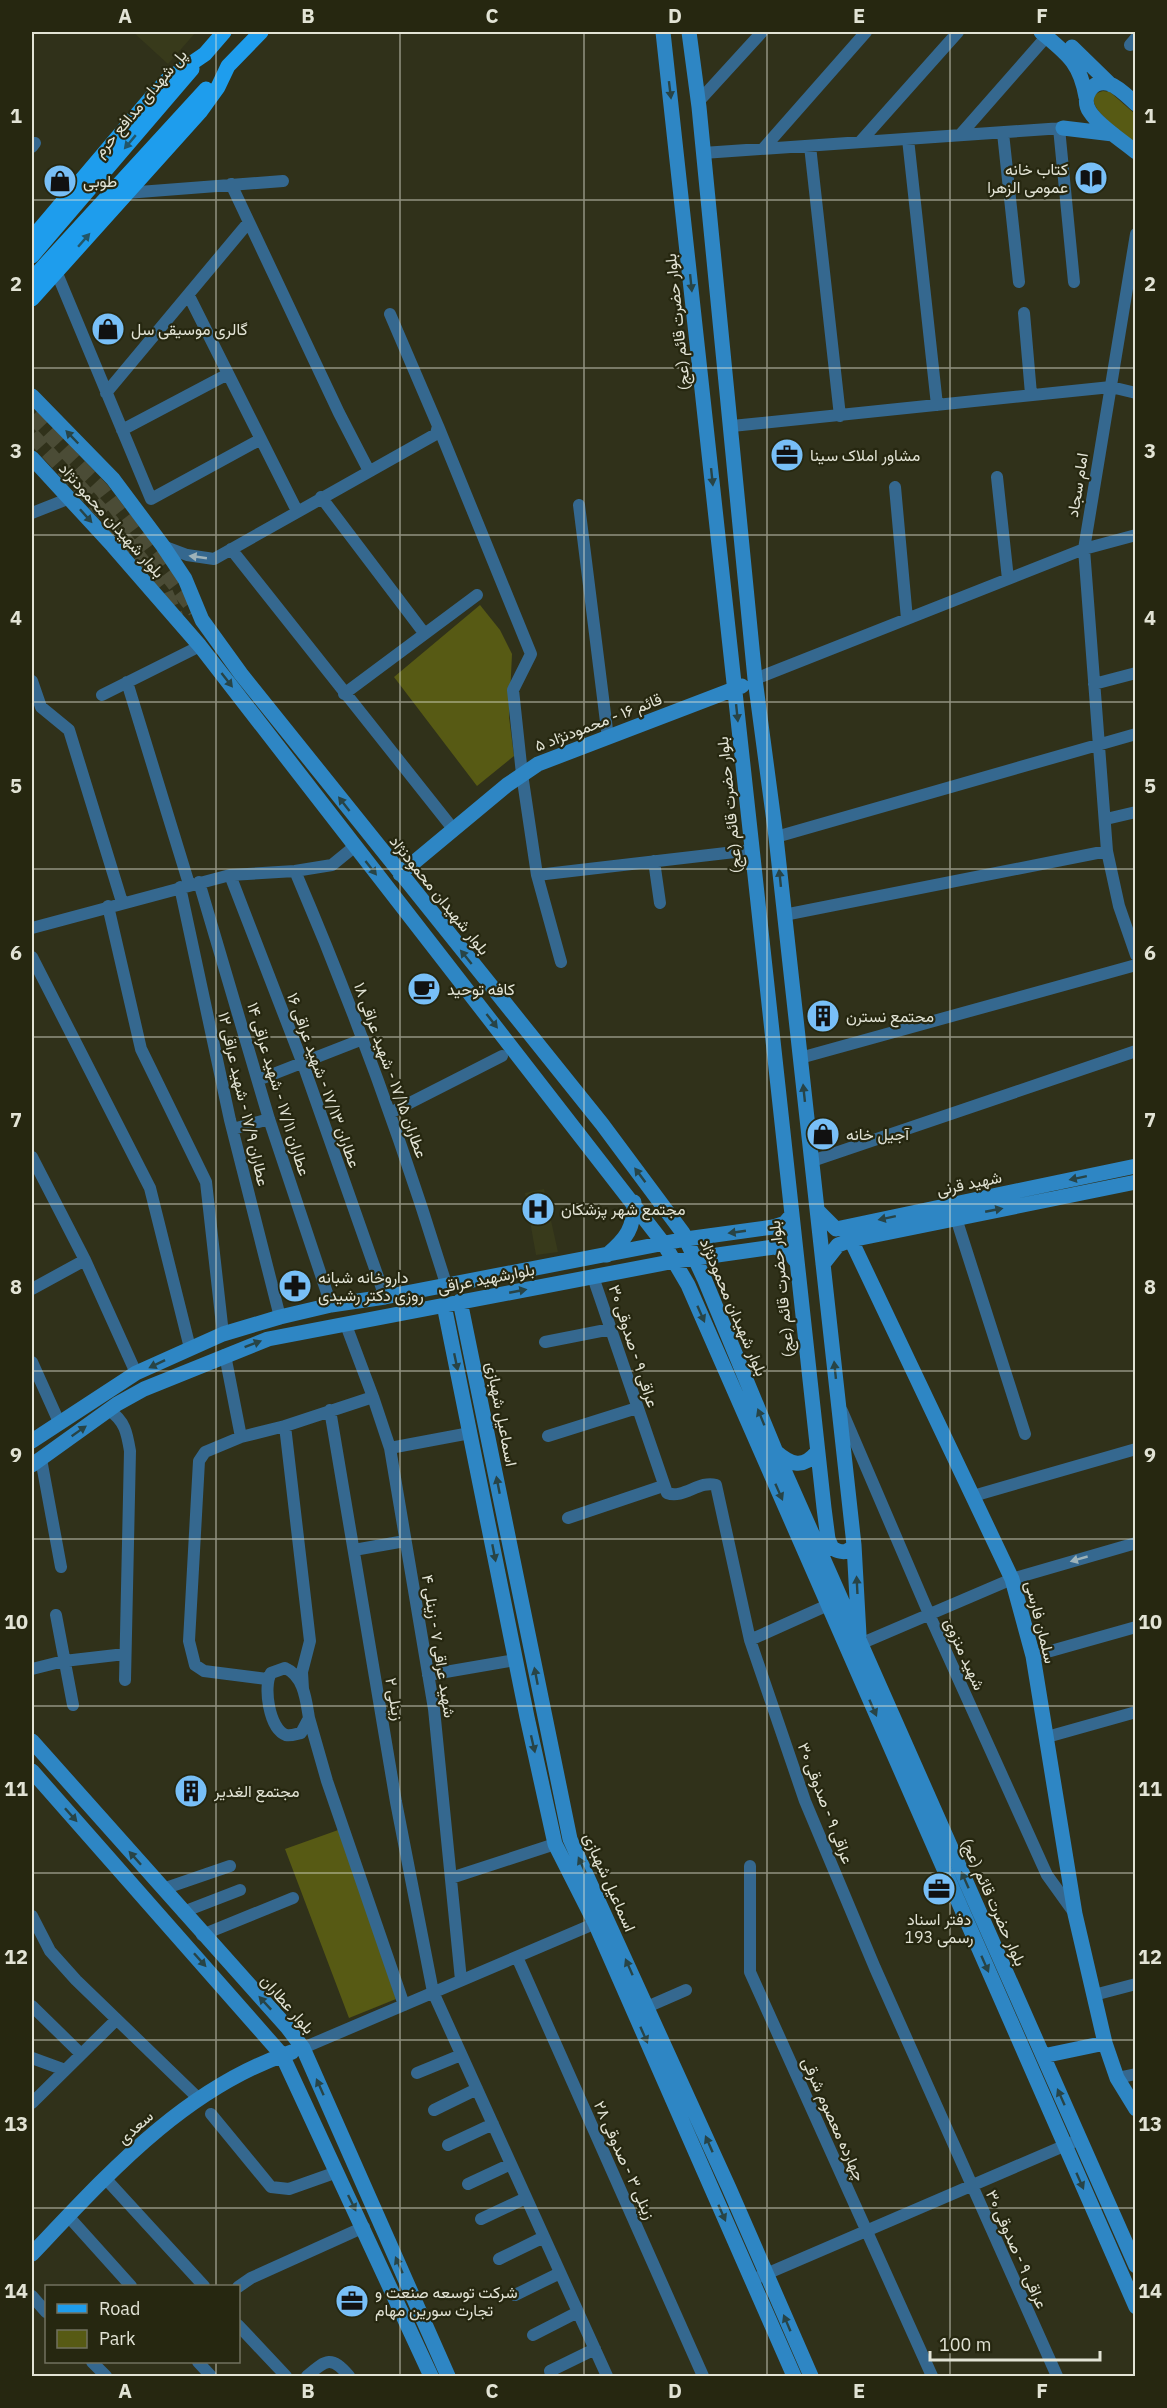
<svg xmlns="http://www.w3.org/2000/svg" width="1167" height="2408" viewBox="0 0 1167 2408" font-family="'IBM Plex Sans',Vazirmatn,sans-serif">
<style>
.built{fill:#383a1b}
.green{fill:#575a14}
.lines{fill:none;stroke-linecap:round;stroke-linejoin:round}
.primary-tunnel{stroke:#4b4c36;stroke-width:15;stroke-dasharray:15 8;stroke-linecap:butt}
.street{stroke:#35688f;stroke-width:12}
.secondary{stroke:#2e86c4;stroke-width:15}
.primary{stroke:#1e9ded;stroke-width:15}
.oneway{fill:#284446}
.oneway2{fill:#235668}
.oneway3{fill:#9db2b9}
.grid{fill:none;stroke:#e2e3d5;stroke-width:1.5;stroke-opacity:0.55}
.labels{text-anchor:middle;dominant-baseline:central;stroke-width:4.5;stroke-linejoin:round;paint-order:stroke}
.street-label{font-size:16px;fill:#e2e3d5;stroke:#262710}
.poi-label{font-size:16px;fill:#e2e3d5;stroke:#262710;text-anchor:start}
.neatline{fill:none;stroke:#e2e3d5;stroke-width:2}
.grid-label{font-size:20px;text-anchor:middle;font-weight:bold;fill:#e2e3d5}
</style>
<rect width="100%" height="100%" fill="#30311a"/>
<path class="built" d="M133,32h63l-28,32z
M544,1189l14,63 -22,3 -11,-62z"/>
<path class="green" d="M1103,91l7,1 25,22v29c-9,-8 -63,-44 -32,-52z
M480,605l20,25 12,24 -3,63 5,39 -37,30 -83,-109z
M341,1829l55,170 -47,19 -64,-169z"/>
<g class="lines">
<path class="primary-tunnel" d="M32,416l70,74 93,121
M32,435l79,86 53,68 12,28"/>
<path class="street" d="M1130,45l6,-7
M699,101l63,-69
M1059,128l15,154
M1003,133l16,149
M960,135l87,-99
M908,139l29,266
M860,142l98,-110
M810,146l30,270
M32,147l3,-4
M763,149l103,-117
M703,153l360,-25
M231,184l108,229 30,58
M126,193l157,-12
M1136,234l-52,315 23,302 12,55 17,49
M56,271l95,228 110,-60
M189,296l108,215
M1024,313l7,81
M106,393l142,-170
M438,426l93,228 -18,36 9,84 15,101 24,87
M732,426l379,-39 25,6
M122,430l106,-56
M997,477l11,102
M895,487l12,132
M321,497l103,136
M579,505l29,233
M32,513l38,-15
M163,546l24,9 27,4 222,-125 2,-8 -48,-112
M231,549l223,281
M755,679l329,-130 52,-14
M32,681l9,26 28,23 53,172
M127,682l62,202
M1094,684l42,-11
M344,694l133,-99
M102,695l98,-49
M1106,819l30,-7
M776,837l360,-103
M654,861l6,42
M295,871c58,135 108,273 151,413
M230,875l73,189 82,233
M537,875l215,-25
M199,882l70,237 62,186
M180,887l50,233 50,197
M108,906l33,143 65,133 17,152
M784,915l323,-64
M32,928l198,-53 65,-4 37,-6 22,-18
M32,957l118,231 40,160
M800,1058l336,-93
M258,1080l105,-41
M390,1113l112,-57
M233,1129l36,-10
M32,1157l53,103 51,113
M812,1161l324,-110
M956,1218l69,216
M593,1277l74,216c17,6 32,-13 49,-8l34,155 55,161 70,167 182,408
M32,1289l53,-29
M346,1325l27,72 17,51 44,261 27,271
M545,1342l66,-13
M225,1355l16,82 -36,15 -6,9 -10,180 6,24 9,6 63,8
M32,1362l27,60
M109,1410c16,11 18,23 21,41l-5,229
M330,1410l66,392 37,190 174,384
M842,1411l87,203 118,261 28,39
M285,1426l88,-29
M548,1436l89,-28
M241,1437l44,-11 25,215 -8,31 1,17
M390,1448l80,-15
M41,1459l20,108
M973,1496l163,-47
M568,1518l95,-32
M354,1550l51,-9
M56,1615l17,90
M750,1640l78,-35
M860,1644l152,-65 124,-36
M1033,1656l103,-29
M285,1668c19,8 21,32 24,50l-8,15c-5,1 -10,3 -15,2 -17,-6 -23,-49 -15,-62z
M32,1669l32,-8 61,-7
M428,1675l87,-15
M309,1718l18,63 77,224
M1047,1737l89,-25
M750,1866v106l182,404
M451,1878l104,-34
M163,1889l67,-23
M183,1912l57,-22
M32,1916l18,35 26,29 122,118
M202,1935l91,-37
M517,1957l186,419
M1094,1995l42,-11
M32,2006l49,48
M647,2007l39,-17
M303,2048l300,-128
M32,2058l33,12
M417,2073l44,-18
M1117,2078l19,-4
M32,2103l84,-83
M434,2110l43,-21
M211,2114l60,73 18,2 48,-17
M448,2145l45,-21
M105,2178l99,108
M468,2184l43,-20
M68,2216l63,70
M481,2219l45,-21
M499,2259l45,-22
M759,2277l314,-135
M238,2287l13,-9 113,-51
M515,2295l45,-22
M32,2296l14,16
M238,2325l48,51
M533,2335l45,-23
M92,2362l14,14
M198,2362l13,14
M550,2371l45,-22
M307,2376c19,-16 24,-21 42,0"/>
<path class="secondary" d="M663,32l161,1476 4,31 4,9c9,5 16,6 22,-3
M689,32l10,75 56,572 21,158 78,708 5,90
M1041,32c26,22 39,30 45,65
M1072,47l39,38
M1136,104c-8,-7 -16,-16 -26,-20 -18,-6 -30,14 -20,28 9,14 33,29 46,40
M1063,128l50,6
M32,396l81,83 50,67 22,33 17,41 39,54 361,450 81,109 21,45 72,174 360,814
M32,458l81,88 87,100 464,598 24,41 448,1022
M400,874l107,-89 31,-21 204,-78
M817,1210l19,19 300,-63
M851,1240l161,339 21,77 42,258 30,129 12,35 19,31
M607,1255c20,-17 27,-27 27,-53
M823,1264l15,-19 13,-5 285,-58
M460,1301l110,538 159,349 82,188
M444,1305l83,412 28,127 40,79 199,453
M32,1441l104,-68 87,-39 57,-17 51,-12 54,-8 301,-58 87,-12 12,-4 6,-7
M776,1452c15,13 27,17 41,0
M32,1465l85,-61 27,-15 124,-50 407,-78 99,-14 15,5 6,8
M32,1741l255,286 16,21 145,328
M32,1771l250,284 149,321
M1043,2056l62,-13
M32,2254c75,-79 153,-167 260,-202"/>
<path class="primary" d="M32,238l117,-138 18,-20 38,-26 19,-22
M32,256l160,-187
M32,279l174,-190
M32,299l168,-187 18,-25 10,-21 33,-34"/>
</g>
<defs><path id="oneway-solid" d="M-6-.8H1V-3.2L6.5 0L1 3.2V.8H-6Z" transform="scale(1.5)"/></defs>
<g class="oneway">
<use href="#oneway-solid" transform="translate(670 90) rotate(83)"/>
<use href="#oneway-solid" transform="translate(691 283) rotate(84)"/>
<use href="#oneway-solid" transform="translate(72 437) rotate(-134)"/>
<use href="#oneway-solid" transform="translate(712 477) rotate(84)"/>
<use href="#oneway-solid" transform="translate(86 516) rotate(48)"/>
<use href="#oneway-solid" transform="translate(227 680) rotate(52)"/>
<use href="#oneway-solid" transform="translate(737 713) rotate(84)"/>
<use href="#oneway-solid" transform="translate(344 804) rotate(-128)"/>
<use href="#oneway-solid" transform="translate(371 868) rotate(52)"/>
<use href="#oneway-solid" transform="translate(780 878) rotate(-96)"/>
<use href="#oneway-solid" transform="translate(466 957) rotate(-129)"/>
<use href="#oneway-solid" transform="translate(492 1021) rotate(52)"/>
<use href="#oneway-solid" transform="translate(804 1093) rotate(-96)"/>
<use href="#oneway-solid" transform="translate(640 1175) rotate(-127)"/>
<use href="#oneway-solid" transform="translate(1078 1178) rotate(168)"/>
<use href="#oneway-solid" transform="translate(994 1210) rotate(-11)"/>
<use href="#oneway-solid" transform="translate(887 1218) rotate(168)"/>
<use href="#oneway-solid" transform="translate(737 1232) rotate(172)"/>
<use href="#oneway-solid" transform="translate(518 1291) rotate(-11)"/>
<use href="#oneway-solid" transform="translate(701 1314) rotate(66)"/>
<use href="#oneway-solid" transform="translate(253 1344) rotate(-21)"/>
<use href="#oneway-solid" transform="translate(456 1362) rotate(78)"/>
<use href="#oneway-solid" transform="translate(157 1364) rotate(154)"/>
<use href="#oneway-solid" transform="translate(835 1370) rotate(-96)"/>
<use href="#oneway-solid" transform="translate(761 1417) rotate(-112)"/>
<use href="#oneway-solid" transform="translate(79 1431) rotate(-35)"/>
<use href="#oneway-solid" transform="translate(498 1485) rotate(-101)"/>
<use href="#oneway-solid" transform="translate(779 1492) rotate(66)"/>
<use href="#oneway-solid" transform="translate(494 1553) rotate(79)"/>
<use href="#oneway-solid" transform="translate(857 1585) rotate(-93)"/>
<use href="#oneway-solid" transform="translate(536 1676) rotate(-101)"/>
<use href="#oneway-solid" transform="translate(873 1708) rotate(66)"/>
<use href="#oneway-solid" transform="translate(533 1744) rotate(77)"/>
<use href="#oneway-solid" transform="translate(71 1815) rotate(48)"/>
<use href="#oneway-solid" transform="translate(135 1858) rotate(-132)"/>
<use href="#oneway-solid" transform="translate(582 1865) rotate(-115)"/>
<use href="#oneway-solid" transform="translate(965 1880) rotate(-114)"/>
<use href="#oneway-solid" transform="translate(200 1960) rotate(48)"/>
<use href="#oneway-solid" transform="translate(985 1964) rotate(66)"/>
<use href="#oneway-solid" transform="translate(629 1967) rotate(-114)"/>
<use href="#oneway-solid" transform="translate(265 2003) rotate(-133)"/>
<use href="#oneway-solid" transform="translate(644 2035) rotate(66)"/>
<use href="#oneway-solid" transform="translate(320 2087) rotate(-114)"/>
<use href="#oneway-solid" transform="translate(1061 2097) rotate(-114)"/>
<use href="#oneway-solid" transform="translate(709 2144) rotate(-114)"/>
<use href="#oneway-solid" transform="translate(1080 2181) rotate(66)"/>
<use href="#oneway-solid" transform="translate(352 2203) rotate(64)"/>
<use href="#oneway-solid" transform="translate(722 2213) rotate(66)"/>
<use href="#oneway-solid" transform="translate(399 2265) rotate(-114)"/>
<use href="#oneway-solid" transform="translate(787 2323) rotate(-113)"/>
</g>
<g class="oneway2">
<use href="#oneway-solid" transform="translate(130 142) rotate(130)"/>
<use href="#oneway-solid" transform="translate(84 240) rotate(-49)"/>
</g>
<g class="oneway3">
<use href="#oneway-solid" transform="translate(198 557) rotate(-172)"/>
<use href="#oneway-solid" transform="translate(1079 1559) rotate(164)"/>
</g>
<path class="grid" d="M216,32v2254M400,32v2344M584,32v2344M767,32v2344M950,32v2344M32,200h1104M32,368h1104M32,535h1104M32,702h1104M32,869h1104M32,1037h1104M32,1204h1104M32,1371h1104M32,1539h1104M32,1706h1104M32,1873h1104M32,2040h1104M32,2208h1104M216,2362v14"/>
<defs>
<symbol id="library-disc" viewBox="-11 -11 22 22"><circle r="9.5" fill="#78bff7" stroke="#262710"/><path d="M-6-4Q-3-5.5-.7-3.5V5Q-3 3-6 4ZM6-4Q3-5.5 .7-3.5V5Q3 3 6 4Z" fill="#111"/></symbol>
<symbol id="shop-disc" viewBox="-11 -11 22 22"><circle r="9.5" fill="#78bff7" stroke="#262710"/><path d="M-5-2.5h2.3a2.7 3.5 0 0 1 5.4 0H5L5.5 6h-11ZM-1.5-2.5h3a1.5 2.3 0 0 0-3 0Z" fill="#111"/></symbol>
<symbol id="office-disc" viewBox="-11 -11 22 22"><circle r="9.5" fill="#78bff7" stroke="#262710"/><path d="M-6-3h4V-5.5h4V-3h4V5H-6ZM-1-4.5V-3h2v-1.5ZM-6 0V1H6V0Z" fill="#111"/></symbol>
<symbol id="cafe-disc" viewBox="-11 -11 22 22"><circle r="9.5" fill="#78bff7" stroke="#262710"/><path d="M-5.5-4.5H6V0H3Q3 3.5 0 3.5H-2.5Q-5.5 3.5-5.5 0ZM3-3.2v2h1.7v-2ZM-6 4.5H4V6H-6Z" fill="#111"/></symbol>
<symbol id="building-disc" viewBox="-11 -11 22 22"><circle r="9.5" fill="#78bff7" stroke="#262710"/><path d="M-4-6H4V6H1V3H-1V6H-4ZM-2.5-4.3h1.7v1.8h-1.7ZM.8-4.3h1.7v1.8H.8ZM-2.5-1h1.7V.8h-1.7ZM.8-1h1.7V.8H.8Z" fill="#111"/></symbol>
<symbol id="hospital-disc" viewBox="-11 -11 22 22"><circle r="9.5" fill="#78bff7" stroke="#262710"/><path d="M-5-5h3v3.5h4V-5h3V5h-3V1.5h-4V5h-3Z" fill="#111"/></symbol>
<symbol id="pharmacy-disc" viewBox="-11 -11 22 22"><circle r="9.5" fill="#78bff7" stroke="#262710"/><path d="M-2-6h4v4h4v4h-4v4h-4v-4h-4v-4h4Z" fill="#111"/></symbol>
</defs>
<g fill-rule="evenodd">
<use href="#library-disc" x="1072" y="159" width="38" height="38"/>
<use href="#shop-disc" x="41" y="162" width="38" height="38"/>
<use href="#shop-disc" x="89" y="310" width="38" height="38"/>
<use href="#office-disc" x="768" y="436" width="38" height="38"/>
<use href="#cafe-disc" x="405" y="970" width="38" height="38"/>
<use href="#building-disc" x="804" y="997" width="38" height="38"/>
<use href="#shop-disc" x="804" y="1115" width="38" height="38"/>
<use href="#hospital-disc" x="519" y="1190" width="38" height="38"/>
<use href="#pharmacy-disc" x="276" y="1267" width="38" height="38"/>
<use href="#building-disc" x="172" y="1772" width="38" height="38"/>
<use href="#office-disc" x="920" y="1870" width="38" height="38"/>
<use href="#office-disc" x="333" y="2282" width="38" height="38"/>
</g>
<g class="labels">
<g class="street-label">
<text transform="translate(140 103) rotate(-50)">پل شهدای مدافع حرم</text>
<text transform="translate(677 322) rotate(-96)">بلوار حضرت قائم (عج)</text>
<text transform="translate(1077 485) rotate(-81)">امام سجاد</text>
<text transform="translate(112 520) rotate(48)">بلوار شهیدان محمودنژاد</text>
<text transform="translate(598 722) rotate(-21)">قائم ۱۶ - محمودنژاد ۵</text>
<text transform="translate(729 805) rotate(-96)">بلوار حضرت قائم (عج)</text>
<text transform="translate(440 895) rotate(51)">بلوار شهیدان محمودنژاد</text>
<text transform="translate(391 1070) rotate(70)">عطاران ۱۷/۱۵ - شهید عراقی ۱۸</text>
<text transform="translate(324 1080) rotate(70)">عطاران ۱۷/۱۳ - شهید عراقی ۱۶</text>
<text transform="translate(279 1089) rotate(73)">عطاران ۱۷/۱۱ - شهید عراقی ۱۴</text>
<text transform="translate(244 1099) rotate(77)">عطاران ۱۷/۹ - شهید عراقی ۱۲</text>
<text transform="translate(969 1183) rotate(-12)">شهید قرنی</text>
<text transform="translate(486 1278) rotate(-11)">بلوارشهید عراقی</text>
<text transform="translate(781 1289) rotate(-96)">بلوار حضرت قائم (عج)</text>
<text transform="translate(734 1307) rotate(67)">بلوار شهیدان محمودنژاد</text>
<text transform="translate(634 1346) rotate(72)">عراقی ۹ - صدوقی ۳۰</text>
<text transform="translate(502 1414) rotate(79)">اسماعیل شهبازی</text>
<text transform="translate(1041 1622) rotate(76)">سلمان فارسی</text>
<text transform="translate(439 1646) rotate(81)">شهید عراقی ۷ - زینلی ۴</text>
<text transform="translate(965 1654) rotate(66)">شهید منزوی</text>
<text transform="translate(395 1699) rotate(80)">زینلی ۲</text>
<text transform="translate(826 1803) rotate(69)">عراقی ۹ - صدوقی ۳۰</text>
<text transform="translate(610 1882) rotate(66)">اسماعیل شهبازی</text>
<text transform="translate(994 1902) rotate(66)">بلوار حضرت قائم (عج)</text>
<text transform="translate(288 2004) rotate(49)">بلوار عطاران</text>
<text transform="translate(834 2119) rotate(66)">چهارده معصوم شرقی</text>
<text transform="translate(135 2127) rotate(-42)">سعدی</text>
<text transform="translate(625 2160) rotate(66)">زینلی ۳ - صدوقی ۲۸</text>
<text transform="translate(1017 2249) rotate(66)">عراقی ۹ - صدوقی ۳۰</text>
</g>
<g class="poi-label">
<text x="1068" y="169" text-anchor="end">کتاب خانه<tspan x="1068" dy="18">عمومی الزهرا</tspan></text>
<text x="83" y="181">طوبی</text>
<text x="131" y="329">گالری موسیقی سل</text>
<text x="810" y="455">مشاور املاک سینا</text>
<text x="447" y="989">کافه توحید</text>
<text x="846" y="1016">محتمع نسترن</text>
<text x="846" y="1134">آجیل خانه</text>
<text x="561" y="1209">مجتمع شهر پزشکان</text>
<text x="318" y="1277">داروخانه شبانه<tspan x="318" dy="18">روزی دکتر رشیدی</tspan></text>
<text x="214" y="1791">مجتمع الغدیر</text>
<text x="939" y="1919" text-anchor="middle">دفتر اسناد<tspan x="939" dy="18">رسمی 193</tspan></text>
<text x="375" y="2292">شرکت توسعه صنعت و<tspan x="375" dy="18">تجارت سورین مهام</tspan></text>
</g>
</g>
<rect width="1167" height="2408" fill="none" stroke="#262710" stroke-width="66"/>
<rect x="45" y="2285" width="195" height="78" fill="#262710" stroke="#71725f" stroke-width="1.5"/>
<rect x="57" y="2304" width="30" height="9" fill="#1e9ded" stroke="#71725f" stroke-width="1.5"/>
<text x="99" y="2315" font-size="18" fill="#e2e3d5">Road</text>
<rect x="57" y="2330" width="30" height="18" fill="#575a14" stroke="#71725f" stroke-width="1.5"/>
<text x="99" y="2345" font-size="18" fill="#e2e3d5">Park</text>
<path d="M930 2351v9h170v-9" fill="none" stroke="#e2e3d5" stroke-width="3"/>
<text x="939" y="2351" font-size="18" fill="#e2e3d5" stroke="#262710" stroke-width="4.5" paint-order="stroke">100 m</text>
<rect x="33" y="33" width="1101" height="2342" class="neatline"/>
<g class="grid-label">
<text x="125" y="23">A</text>
<text x="308" y="23">B</text>
<text x="492" y="23">C</text>
<text x="675" y="23">D</text>
<text x="859" y="23">E</text>
<text x="1042" y="23">F</text>
<text x="16" y="123">1</text>
<text x="1150" y="123">1</text>
<text x="16" y="291">2</text>
<text x="1150" y="291">2</text>
<text x="16" y="458">3</text>
<text x="1150" y="458">3</text>
<text x="16" y="625">4</text>
<text x="1150" y="625">4</text>
<text x="16" y="793">5</text>
<text x="1150" y="793">5</text>
<text x="16" y="960">6</text>
<text x="1150" y="960">6</text>
<text x="16" y="1127">7</text>
<text x="1150" y="1127">7</text>
<text x="16" y="1294">8</text>
<text x="1150" y="1294">8</text>
<text x="16" y="1462">9</text>
<text x="1150" y="1462">9</text>
<text x="16" y="1629">10</text>
<text x="1150" y="1629">10</text>
<text x="16" y="1796">11</text>
<text x="1150" y="1796">11</text>
<text x="16" y="1964">12</text>
<text x="1150" y="1964">12</text>
<text x="16" y="2131">13</text>
<text x="1150" y="2131">13</text>
<text x="16" y="2298">14</text>
<text x="1150" y="2298">14</text>
<text x="125" y="2398">A</text>
<text x="308" y="2398">B</text>
<text x="492" y="2398">C</text>
<text x="675" y="2398">D</text>
<text x="859" y="2398">E</text>
<text x="1042" y="2398">F</text>
</g>
</svg>
